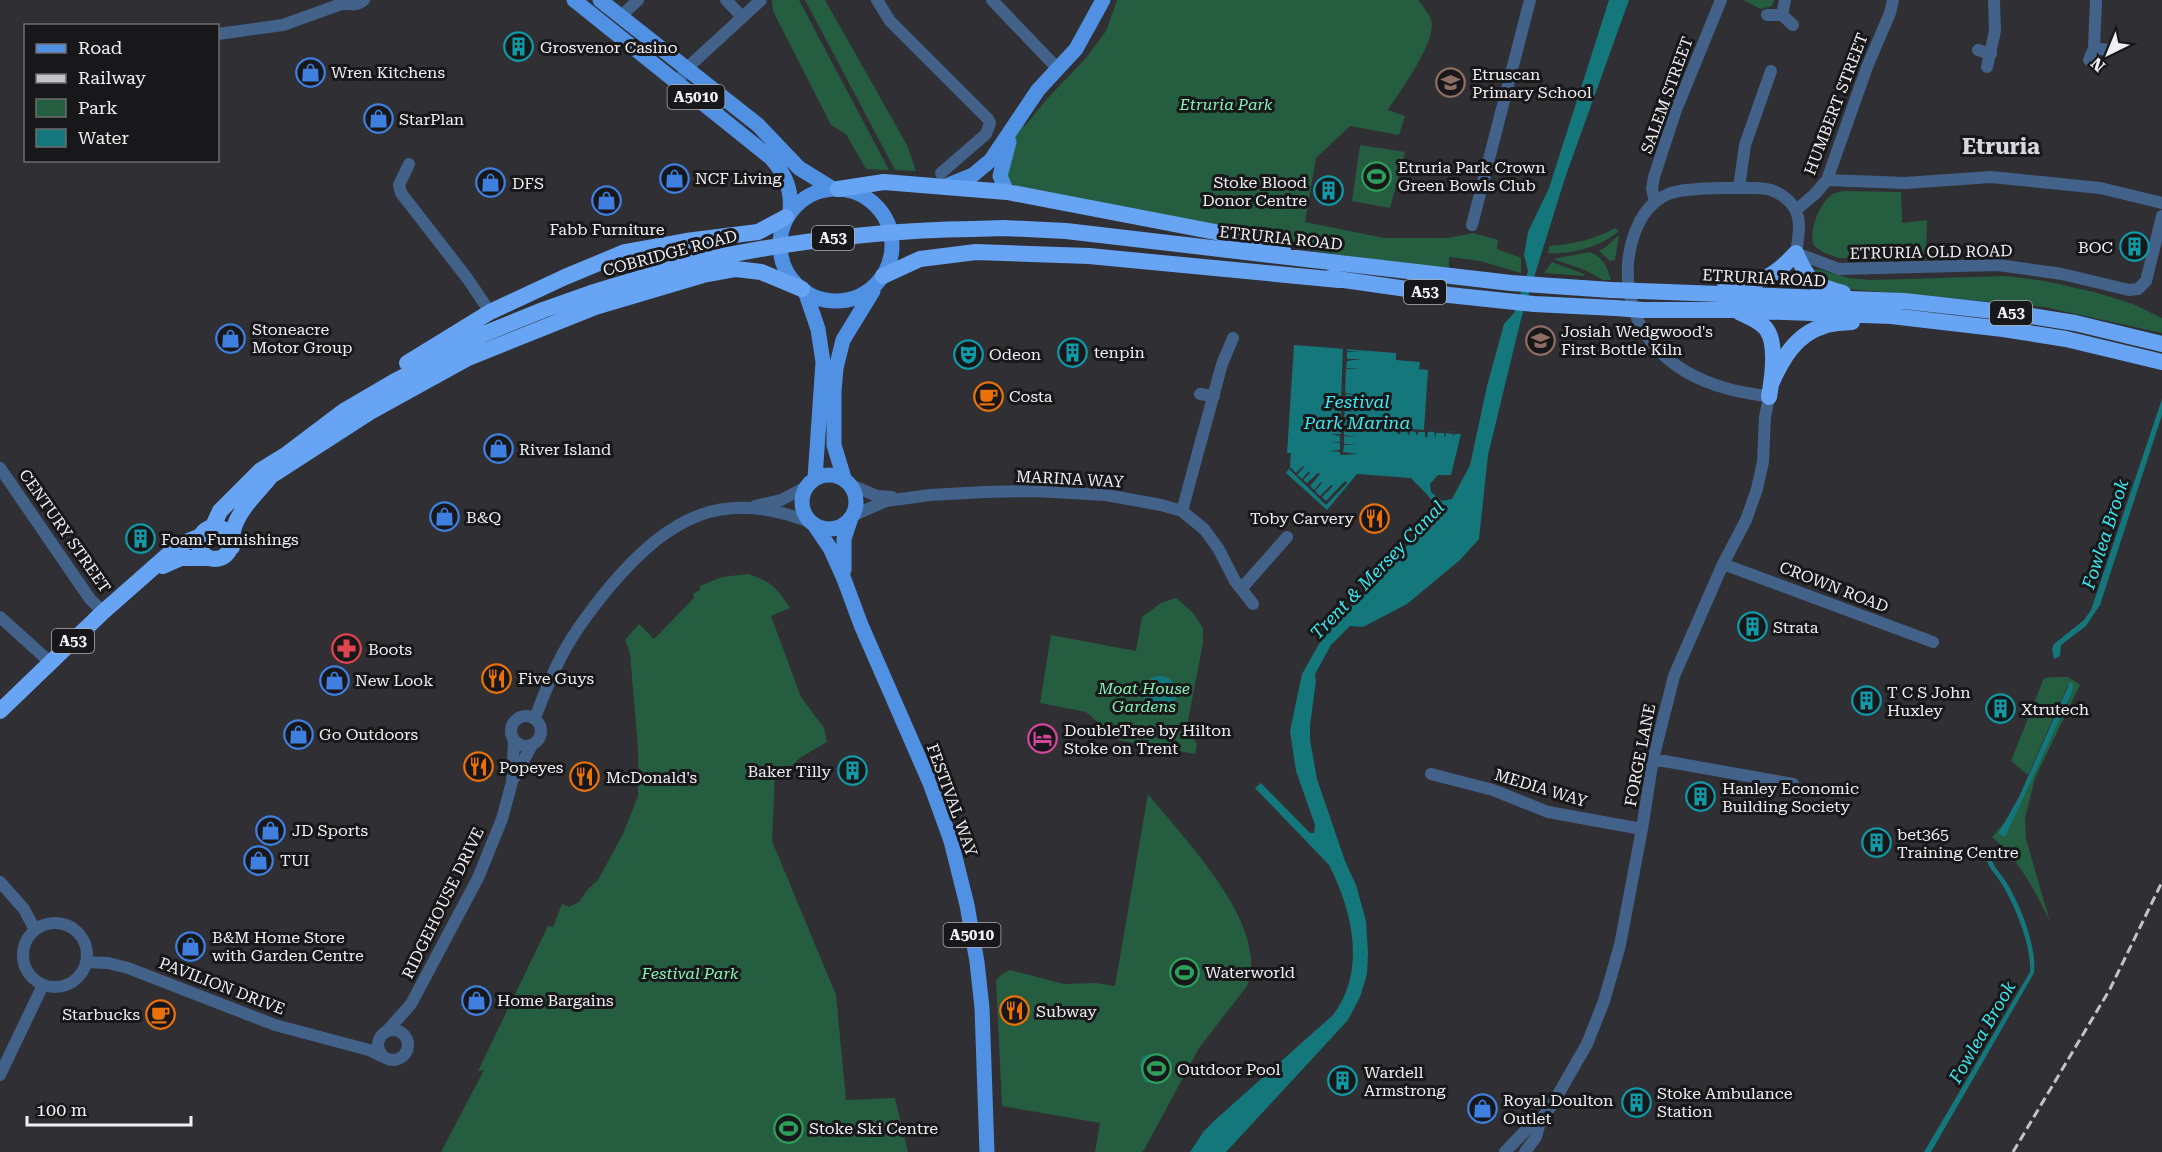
<svg xmlns="http://www.w3.org/2000/svg" width="2162" height="1152" viewBox="0 0 2162 1152" font-family="'Roboto Serif',serif">
<style>
.green{fill:#255d40}
.water{fill:#14777b}
.pier{fill:#302f34}
.lines{fill:none;stroke-linecap:round;stroke-linejoin:round}
.minor{stroke:#43628a;stroke-width:12}
.major{stroke:#5091e3;stroke-width:15}
.highway{stroke:#67a4f3;stroke-width:16}
.rail{stroke:#c3c2c6;stroke-width:3;stroke-dasharray:9 4.5;stroke-linecap:butt}
.highway-bridge{stroke:#67a4f3;stroke-width:16}
.labels{text-anchor:middle;dominant-baseline:central;stroke-width:6;stroke-linejoin:round;paint-order:stroke}
.shield{fill:#181719;stroke:#afaeb2;stroke-width:1.5}
.shield-label{font-size:15px;font-weight:bold;fill:#f0eff3}
.poi-label{font-size:16px;fill:#f0eff3;stroke:#181719;text-anchor:start}
.street-label{font-size:16px;fill:#f0eff3;stroke:#181719}
.park-label{font-size:16px;font-style:italic;fill:#84f3b6;stroke:#181719}
.water-label{font-size:18px;font-style:italic;fill:#3aeaf0;stroke:#181719}
.district-label{font-size:22px;font-weight:bold;fill:#d9d7de;stroke:#181719}
</style>
<rect width="100%" height="100%" fill="#302f34"/>
<path class="green" d="M772,0h27l90,170 -23,-1 -20,-35 -15,-9 -58,-114z
M805,0h20l82,145 9,26 -21,-1z
M1117,0h301c4,6 11,13 13,20 6,22 -31,71 -43,90l17,6 -6,19 -49,-9 -34,32 -11,64 79,16h64l25,-5 25,7 -1,9 24,9v15l-41,-12 -31,-4v11l-27,-1 -102,-15 -302,-65 -8,-4 -4,-5 11,-59 8,7 21,-26 39,-41 21,-28z
M1743,0h31l-2,6 -11,3z
M1360,145l45,7 -15,56 -38,-7z
M1843,191l58,1 1,31 25,-3 -1,40 -87,-2 -15,-5 -11,-8c-3,-15 4,-37 17,-49 3,-3 9,-4 13,-5z
M1615,228l4,3c-17,15 -48,24 -71,22l1,-7c25,-2 44,-6 66,-18z
M1619,235l-4,25 -5,1 -11,-10 7,-4z
M1590,252c14,6 17,15 21,28h-8l-18,-10 -32,-11z
M1552,262l32,12v2l-40,-3z
M1818,269l31,9 22,2 135,-4 39,5 49,11 39,12 29,14v15l-118,-26 -194,-18 -30,-8 -6,-10z
M748,574c23,7 29,14 42,34l-19,8 30,81 23,31 3,14 -27,16 -10,10 -15,4 -3,69 64,154 10,105 49,-2 13,54h-467l43,-82 -6,1 70,-145 5,1 9,-23 7,3 10,-5 8,-12 11,-10 25,-46 15,-38v-48l-8,-95 -5,-13 14,-16 15,15 40,-41 -1,-4 7,-4v-4l22,-9z
M1176,598l17,15 10,15v15l-18,93 8,2 4,6 -2,10 -77,-14 -32,-28 -46,-9 11,-68 85,16 6,-34 19,-14z
M2058,677h10l12,8 -45,93 -10,40 1,21 24,83c-15,-32 -31,-62 -58,-85l14,-16 -7,13 6,2 67,-143 -4,-8 -40,90 -17,-14 33,-83z
M1148,794c34,42 100,110 103,165 1,9 -1,19 -4,27l-48,62 -55,102 -2,2h-47l5,-29 -98,-17 -6,-126 6,-6 8,-4 54,14 31,-1 20,3z"/>
<path class="water" d="M1609,0h20l-64,178 -44,141 -33,136 -9,84 -19,21 -53,44 -44,23 -13,-1 -19,19 -16,29 1,7 -6,44v15l7,39 28,82 11,24 10,36 2,32 -1,21 -7,23 -12,23 -122,132h-36l14,-21 11,-11 118,-105c34,-45 19,-105 -4,-150l-74,-77 6,-5 49,50h4l1,-8 -19,-54 -6,-40 12,-57 17,-30 25,-32 80,-84c20,-25 5,-30 -13,-50l-54,-4 -30,36 -41,-37 4,-6 1,-14h-4l7,-108 102,8v7l24,2 -1,7 9,1 -4,60 33,2v2h4l-10,41h-13l-8,9 1,8 11,9 10,-2 18,-34 17,-79 17,-62 10,-11 14,-42 -4,-16 4,-23 21,-44z
M2162,399v16l-62,190 -14,21 -25,19 -1,11 -6,3 -2,-10 2,-5 30,-24 7,-10z
M1143 693a17 17 0 1 1 34 0a17 17 0 1 1-34 0Z
M2070,682l3,2 -1,9 -67,144 -7,-3 21,-37z
M1988,854l6,4 -2,3c4,9 11,15 16,24 13,22 29,62 26,88l-103,179h-7l106,-180c2,-25 -14,-64 -27,-86 -5,-10 -15,-17 -17,-29z
M1150,1054l3,5 4,-4 10,1 5,7 -3,7 -9,4 -6,9 -9,-1 -5,-17 2,-8z"/>
<path class="pier" d="M1343,348h4v3h14l-14,1v7h14l-14,2 -1,7 15,1h-15l-1,24 15,2 -14,-1 -1,8 14,1h-14v7l14,2 -14,-1 -1,6 15,2h-14l-1,7 15,2h-15v7l14,2 -14,-1v8l14,1h-14l-1,7 15,2 -18,1v-3l-10,-1 10,-1v-7h-9l9,-1v-6l-9,-2h10v-15l-10,-2h10v-6l-10,-1 10,-1v-7l-9,-1h9z
M1398,428l59,4v2h-3l-1,4v-4l-7,-1 -1,5 -1,-5h-8v5l-2,-6h-6l-1,5h-2v-5h-6l-3,4v-4l-6,-1 -1,5 -2,-5 -6,-1 -1,4h-3z
M1303,466l1,1 -7,8 5,4 7,-8 1,2 -7,7 4,3 11,-10 2,1 -10,12 4,4 7,-8 1,1 -7,8 5,5 11,-11 2,1 -11,11 4,4 19,-20 2,2 -21,22 -37,-36 1,-2 6,6z"/>
<g class="lines">
<path class="minor" d="M341,0c7,6 16,6 23,0
M726,0l16,17
M877,0l13,21 98,98 2,4 -4,11 -45,39
M992,0l65,68
M1767,15h15l11,10
M1782,15l3,-15
M620,17l18,-17
M218,34l65,-9 61,-22
M2094,48l14,2
M1978,50l13,4
M2089,60l5,-12 2,-48
M1987,67l8,-36 -1,-31
M682,76l4,-7 75,-69
M409,164l-10,21 2,8 66,85 23,34
M1827,180l78,3 86,-6 109,11 62,15
M1739,188l6,-43 26,-74
M1655,202l-3,-13 2,-12 22,-67 45,-110
M1796,210l19,-16 12,-14 40,-113 23,-54 3,-13
M1472,225l58,-225
M1200,394l14,2
M0,468l90,131 13,13
M851,485l26,11 15,1
M755,506l26,-6 25,-13
M1182,511l40,-147 11,-26
M854,515l32,-14 44,-6 54,-3 52,-1 70,4 55,10 21,6 22,18 14,19 17,33 18,23
M1723,564l210,78
M1241,589l46,-52
M0,617l51,46
M511 731a15 15 0 1 1 30 0a15 15 0 1 1-30 0Z
M535,718c7,-18 14,-37 23,-55 13,-28 34,-55 54,-79 58,-67 111,-97 200,-61
M1653,759l140,25
M1431,774l62,16 55,22 94,17
M514,778l18,-33
M0,882l24,27 11,21
M23 955a32 32 0 1 1 64 0a32 32 0 1 1-64 0Z
M86,962l22,1 20,5 147,57 94,25 12,6
M378 1045a15 15 0 1 1 30 0a15 15 0 1 1-30 0Z
M387,1031l24,-27 67,-126 24,-59 10,-37 2,-42
M0,1075l43,-90
M1505,1152l21,-22 15,-11 11,-14 35,-61 17,-43 16,-56 22,-116 11,-70 21,-83 49,-112 23,-44 11,-31 6,-27 2,-45 4,-20c-13,-3 -27,-4 -40,-8 -62,-16 -105,-60 -101,-126 2,-21 10,-47 27,-61 5,-4 14,-9 20,-10 13,-4 83,-6 96,-2 9,3 19,10 24,19 7,13 3,30 1,44l43,16 159,-4 64,9 67,16 9,-1 8,-8 16,-65
M1525,1152l11,-15 5,-18"/>
<path class="major" d="M574,0l197,158c15,17 21,32 19,54
M600,0l158,125 41,43 34,21
M946,186l27,-11 18,-15 47,-70 38,-41 27,-49
M780 245a56 56 0 1 1 112 0a56 56 0 1 1-112 0Z
M1007,192l-7,-16 9,-34
M805,291l13,38 5,33 -8,116
M802 502a27 27 0 1 1 54 0a27 27 0 1 1-54 0Z
M844,478l-10,-33v-53l2,-24 7,-28 30,-49
M815,526l15,22 14,31 17,46 69,158 21,58 16,64 10,57 5,46 5,144
M844,570v-31l6,-18"/>
<path class="highway" d="M838,189l46,-7 123,10 224,43 52,13
M973,229l31,-1 62,3 445,52 100,7
M883,276l37,-17 56,-7 113,4 250,24
M1330,278l119,17 85,9 81,4
M1725,287c36,-6 45,-6 71,-34 12,29 18,32 47,40
M1640,291l264,10 108,12 63,10 87,21
M1643,310h93l155,6 112,13 63,10 96,23
M1739,312c10,5 22,9 28,18 10,15 5,50 2,67
M407,363l83,-51 75,-35 60,-25 61,-11 72,-9 28,-15
M1771,384c11,-25 25,-50 53,-58 9,-3 19,-3 28,-4
M274,474l96,-62 98,-54 127,-51 108,-32 33,-6 25,3 41,17
M199 543a16 16 0 1 1 32 0a16 16 0 1 1-32 0Z
M212,528l8,-17 41,-41 26,-16 57,-43 53,-31 87,-46 59,-24 48,-17 103,-31
M232,547c0,-6 0,-14 2,-20 9,-25 32,-41 46,-63
M163,566l18,-8h27
M0,711l103,-99 76,-67 22,-9"/>
<path class="rail" d="M2013,1152l97,-163 52,-107"/>
<path class="highway-bridge" d="M694,262c92,-20 185,-32 279,-33
M1611,290l29,1
M1615,308l28,2"/>
</g>
<defs>
<symbol id="building-ring" viewBox="-11 -11 22 22"><circle r="9.5" fill="#181719" stroke="#0f9aa8" stroke-width="1.5"/><path d="M-4-6H4V6H1V3H-1V6H-4ZM-2.5-4.3h1.7v1.8h-1.7ZM.8-4.3h1.7v1.8H.8ZM-2.5-1h1.7V.8h-1.7ZM.8-1h1.7V.8H.8Z" fill="#0f9aa8"/></symbol>
<symbol id="shop-ring" viewBox="-11 -11 22 22"><circle r="9.5" fill="#181719" stroke="#3f7fe0" stroke-width="1.5"/><path d="M-5-2.5h2.3a2.7 3.5 0 0 1 5.4 0H5L5.5 6h-11ZM-1.5-2.5h3a1.5 2.3 0 0 0-3 0Z" fill="#3f7fe0"/></symbol>
<symbol id="school-ring" viewBox="-11 -11 22 22"><circle r="9.5" fill="#181719" stroke="#8d6e63" stroke-width="1.5"/><path d="M0-5L7-2L0 1L-7-2ZM-4 1L0 2.5L4 1V4Q0 6-4 4Z" fill="#8d6e63"/></symbol>
<symbol id="stadium-ring" viewBox="-11 -11 22 22"><circle r="9.5" fill="#181719" stroke="#2e9e5b" stroke-width="1.5"/><path d="M0-5a6.5 5 0 1 0 0 10a6.5 5 0 1 0 0-10ZM-3.5-1.8h7v3.6h-7Z" fill="#2e9e5b"/></symbol>
<symbol id="theatre-ring" viewBox="-11 -11 22 22"><circle r="9.5" fill="#181719" stroke="#0f9aa8" stroke-width="1.5"/><path d="M-5-5.5Q0-4 5-5.5V0Q5 5 0 6Q-5 5-5 0ZM-3.3-2.5H-1v1.5H-3.3ZM1-2.5H3.3v1.5H1ZM-2.8 1Q0 5.5 2.8 1Z" fill="#0f9aa8"/></symbol>
<symbol id="cafe-ring" viewBox="-11 -11 22 22"><circle r="9.5" fill="#181719" stroke="#e8710a" stroke-width="1.5"/><path d="M-5.5-4.5H6V0H3Q3 3.5 0 3.5H-2.5Q-5.5 3.5-5.5 0ZM3-3.2v2h1.7v-2ZM-6 4.5H4V6H-6Z" fill="#e8710a"/></symbol>
<symbol id="restaurant-ring" viewBox="-11 -11 22 22"><circle r="9.5" fill="#181719" stroke="#e8710a" stroke-width="1.5"/><path d="M-5-6h1v4h1v-4h1v4h1v-4h1v5L-1.5 .5V6h-2V.5L-5-1ZM5-6V6H3V1.5H1.5Q1.5-4 5-6Z" fill="#e8710a"/></symbol>
<symbol id="pharmacy-ring" viewBox="-11 -11 22 22"><circle r="9.5" fill="#181719" stroke="#e0444e" stroke-width="1.5"/><path d="M-2-6h4v4h4v4h-4v4h-4v-4h-4v-4h4Z" fill="#e0444e"/></symbol>
<symbol id="hotel-ring" viewBox="-11 -11 22 22"><circle r="9.5" fill="#181719" stroke="#d1479c" stroke-width="1.5"/><path d="M-6-4.5h1.5V1H6V5H4.5V3h-9V5H-6ZM-4 0a1.8 1.8 0 1 1 3.6 0ZM.5 0V-2.5h3Q6-2.5 6 0Z" fill="#d1479c"/></symbol>
</defs>
<g fill-rule="evenodd">
<use href="#building-ring" x="502" y="30" width="33" height="33"/>
<use href="#shop-ring" x="294" y="56" width="33" height="33"/>
<use href="#school-ring" x="1434" y="66" width="33" height="33"/>
<use href="#shop-ring" x="362" y="102" width="33" height="33"/>
<use href="#stadium-ring" x="1360" y="160" width="33" height="33"/>
<use href="#shop-ring" x="658" y="162" width="33" height="33"/>
<use href="#shop-ring" x="474" y="166" width="33" height="33"/>
<use href="#building-ring" x="1312" y="174" width="33" height="33"/>
<use href="#shop-ring" x="590" y="184" width="33" height="33"/>
<use href="#building-ring" x="2118" y="230" width="33" height="33"/>
<use href="#shop-ring" x="214" y="322" width="33" height="33"/>
<use href="#school-ring" x="1524" y="324" width="33" height="33"/>
<use href="#building-ring" x="1056" y="336" width="33" height="33"/>
<use href="#theatre-ring" x="952" y="338" width="33" height="33"/>
<use href="#cafe-ring" x="972" y="380" width="33" height="33"/>
<use href="#shop-ring" x="482" y="432" width="33" height="33"/>
<use href="#shop-ring" x="428" y="500" width="33" height="33"/>
<use href="#restaurant-ring" x="1358" y="502" width="33" height="33"/>
<use href="#building-ring" x="124" y="522" width="33" height="33"/>
<use href="#building-ring" x="1736" y="610" width="33" height="33"/>
<use href="#pharmacy-ring" x="330" y="632" width="33" height="33"/>
<use href="#restaurant-ring" x="480" y="662" width="33" height="33"/>
<use href="#shop-ring" x="318" y="664" width="33" height="33"/>
<use href="#building-ring" x="1850" y="684" width="33" height="33"/>
<use href="#building-ring" x="1984" y="692" width="33" height="33"/>
<use href="#shop-ring" x="282" y="718" width="33" height="33"/>
<use href="#hotel-ring" x="1026" y="722" width="33" height="33"/>
<use href="#restaurant-ring" x="462" y="750" width="33" height="33"/>
<use href="#building-ring" x="836" y="754" width="33" height="33"/>
<use href="#restaurant-ring" x="568" y="760" width="33" height="33"/>
<use href="#building-ring" x="1684" y="780" width="33" height="33"/>
<use href="#shop-ring" x="254" y="814" width="33" height="33"/>
<use href="#building-ring" x="1860" y="826" width="33" height="33"/>
<use href="#shop-ring" x="242" y="844" width="33" height="33"/>
<use href="#shop-ring" x="174" y="930" width="33" height="33"/>
<use href="#stadium-ring" x="1168" y="956" width="33" height="33"/>
<use href="#shop-ring" x="460" y="984" width="33" height="33"/>
<use href="#restaurant-ring" x="998" y="994" width="33" height="33"/>
<use href="#cafe-ring" x="144" y="998" width="33" height="33"/>
<use href="#stadium-ring" x="1140" y="1052" width="33" height="33"/>
<use href="#building-ring" x="1326" y="1064" width="33" height="33"/>
<use href="#building-ring" x="1620" y="1086" width="33" height="33"/>
<use href="#shop-ring" x="1466" y="1092" width="33" height="33"/>
<use href="#stadium-ring" x="772" y="1112" width="33" height="33"/>
</g>
<g class="labels">
<g class="shield">
<rect x="667.5" y="85" width="57" height="24" rx="4.5"/>
<rect x="812" y="226" width="42" height="24" rx="4.5"/>
<rect x="1404" y="280" width="42" height="24" rx="4.5"/>
<rect x="1990" y="301" width="42" height="24" rx="4.5"/>
<rect x="52" y="629" width="42" height="24" rx="4.5"/>
<rect x="943.5" y="923" width="57" height="24" rx="4.5"/>
</g>
<g class="shield-label">
<text x="696" y="97">A5010</text>
<text x="833" y="238">A53</text>
<text x="1425" y="292">A53</text>
<text x="2011" y="313">A53</text>
<text x="73" y="641">A53</text>
<text x="972" y="935">A5010</text>
</g>
<g class="poi-label">
<text x="540" y="47">Grosvenor Casino</text>
<text x="331" y="72">Wren Kitchens</text>
<text x="1472" y="74">Etruscan<tspan x="1472" dy="18">Primary School</tspan></text>
<text x="399" y="119">StarPlan</text>
<text x="1398" y="167">Etruria Park Crown<tspan x="1398" dy="18">Green Bowls Club</tspan></text>
<text x="695" y="178">NCF Living</text>
<text x="1307" y="182" text-anchor="end">Stoke Blood<tspan x="1307" dy="18">Donor Centre</tspan></text>
<text x="512" y="183">DFS</text>
<text x="607" y="229" text-anchor="middle">Fabb Furniture</text>
<text x="2113" y="247" text-anchor="end">BOC</text>
<text x="252" y="329">Stoneacre<tspan x="252" dy="18">Motor Group</tspan></text>
<text x="1561" y="331">Josiah Wedgwood's<tspan x="1561" dy="18">First Bottle Kiln</tspan></text>
<text x="1094" y="352">tenpin</text>
<text x="989" y="354">Odeon</text>
<text x="1009" y="396">Costa</text>
<text x="519" y="449">River Island</text>
<text x="466" y="517">B&amp;Q</text>
<text x="1354" y="518" text-anchor="end">Toby Carvery</text>
<text x="161" y="539">Foam Furnishings</text>
<text x="1773" y="627">Strata</text>
<text x="368" y="649">Boots</text>
<text x="518" y="678">Five Guys</text>
<text x="355" y="680">New Look</text>
<text x="1887" y="692">T C S John<tspan x="1887" dy="18">Huxley</tspan></text>
<text x="2021" y="709">Xtrutech</text>
<text x="1064" y="730">DoubleTree by Hilton<tspan x="1064" dy="18">Stoke on Trent</tspan></text>
<text x="319" y="734">Go Outdoors</text>
<text x="499" y="767">Popeyes</text>
<text x="831" y="771" text-anchor="end">Baker Tilly</text>
<text x="606" y="777">McDonald's</text>
<text x="1722" y="788">Hanley Economic<tspan x="1722" dy="18">Building Society</tspan></text>
<text x="292" y="830">JD Sports</text>
<text x="1897" y="834">bet365<tspan x="1897" dy="18">Training Centre</tspan></text>
<text x="280" y="860">TUI</text>
<text x="212" y="937">B&amp;M Home Store<tspan x="212" dy="18">with Garden Centre</tspan></text>
<text x="1205" y="972">Waterworld</text>
<text x="497" y="1000">Home Bargains</text>
<text x="1036" y="1011">Subway</text>
<text x="140" y="1014" text-anchor="end">Starbucks</text>
<text x="1177" y="1069">Outdoor Pool</text>
<text x="1364" y="1072">Wardell<tspan x="1364" dy="18">Armstrong</tspan></text>
<text x="1657" y="1093">Stoke Ambulance<tspan x="1657" dy="18">Station</tspan></text>
<text x="1503" y="1100">Royal Doulton<tspan x="1503" dy="18">Outlet</tspan></text>
<text x="809" y="1128">Stoke Ski Centre</text>
</g>
<g class="street-label">
<text transform="translate(1667 95) rotate(-70)">SALEM STREET</text>
<text transform="translate(1836 104) rotate(-69)">HUMBERT STREET</text>
<text transform="translate(1281 238) rotate(6)">ETRURIA ROAD</text>
<text transform="translate(1931 252) rotate(-1)">ETRURIA OLD ROAD</text>
<text transform="translate(670 253) rotate(-15)">COBRIDGE ROAD</text>
<text transform="translate(1764 278) rotate(3)">ETRURIA ROAD</text>
<text transform="translate(1070 479) rotate(3)">MARINA WAY</text>
<text transform="translate(65 531) rotate(55)">CENTURY STREET</text>
<text transform="translate(1834 587) rotate(21)">CROWN ROAD</text>
<text transform="translate(1640 755) rotate(-79)">FORGE LANE</text>
<text transform="translate(1541 788) rotate(17)">MEDIA WAY</text>
<text transform="translate(952 800) rotate(70)">FESTIVAL WAY</text>
<text transform="translate(443 903) rotate(-64)">RIDGEHOUSE DRIVE</text>
<text transform="translate(222 986) rotate(21)">PAVILION DRIVE</text>
</g>
<g class="park-label">
<text x="1226" y="104">Etruria Park</text>
<text x="1144" y="688">Moat House<tspan x="1144" dy="18">Gardens</tspan></text>
<text x="690" y="973">Festival Park</text>
</g>
<g class="water-label">
<text x="1357" y="401">Festival<tspan x="1357" dy="21">Park Marina</tspan></text>
<text transform="translate(2105 534) rotate(-72)">Fowlea Brook</text>
<text transform="translate(1377 570) rotate(-46)">Trent &amp; Mersey Canal</text>
<text transform="translate(1982 1032) rotate(-60)">Fowlea Brook</text>
</g>
<g class="district-label">
<text x="2001" y="146">Etruria</text>
</g>
</g>
<rect x="24" y="24" width="195" height="138" fill="#181719" stroke="#6e6d70" stroke-width="1.5"/>
<rect x="36" y="44" width="30" height="9" fill="#5091e3" stroke="#6e6d70" stroke-width="1.5"/>
<text x="78" y="54" font-size="18" fill="#f0eff3">Road</text>
<rect x="36" y="74" width="30" height="9" fill="#c3c2c6" stroke="#6e6d70" stroke-width="1.5"/>
<text x="78" y="84" font-size="18" fill="#f0eff3">Railway</text>
<rect x="36" y="99" width="30" height="18" fill="#255d40" stroke="#6e6d70" stroke-width="1.5"/>
<text x="78" y="114" font-size="18" fill="#f0eff3">Park</text>
<rect x="36" y="129" width="30" height="18" fill="#14777b" stroke="#6e6d70" stroke-width="1.5"/>
<text x="78" y="144" font-size="18" fill="#f0eff3">Water</text>
<g transform="translate(2108 54) rotate(223)" stroke="#181719" stroke-width="4.5" paint-order="stroke">
<path d="M0-4.5L10 22L0 15L-10 22Z" fill="#f0eff3"/>
<text y="-9" font-size="16" font-weight="bold" text-anchor="middle" fill="#f0eff3">N</text>
</g>
<path d="M27 1116v9h164v-9" fill="none" stroke="#f0eff3" stroke-width="3"/>
<text x="36" y="1116" font-size="18" fill="#f0eff3" stroke="#181719" stroke-width="4.5" paint-order="stroke">100 m</text>
</svg>
